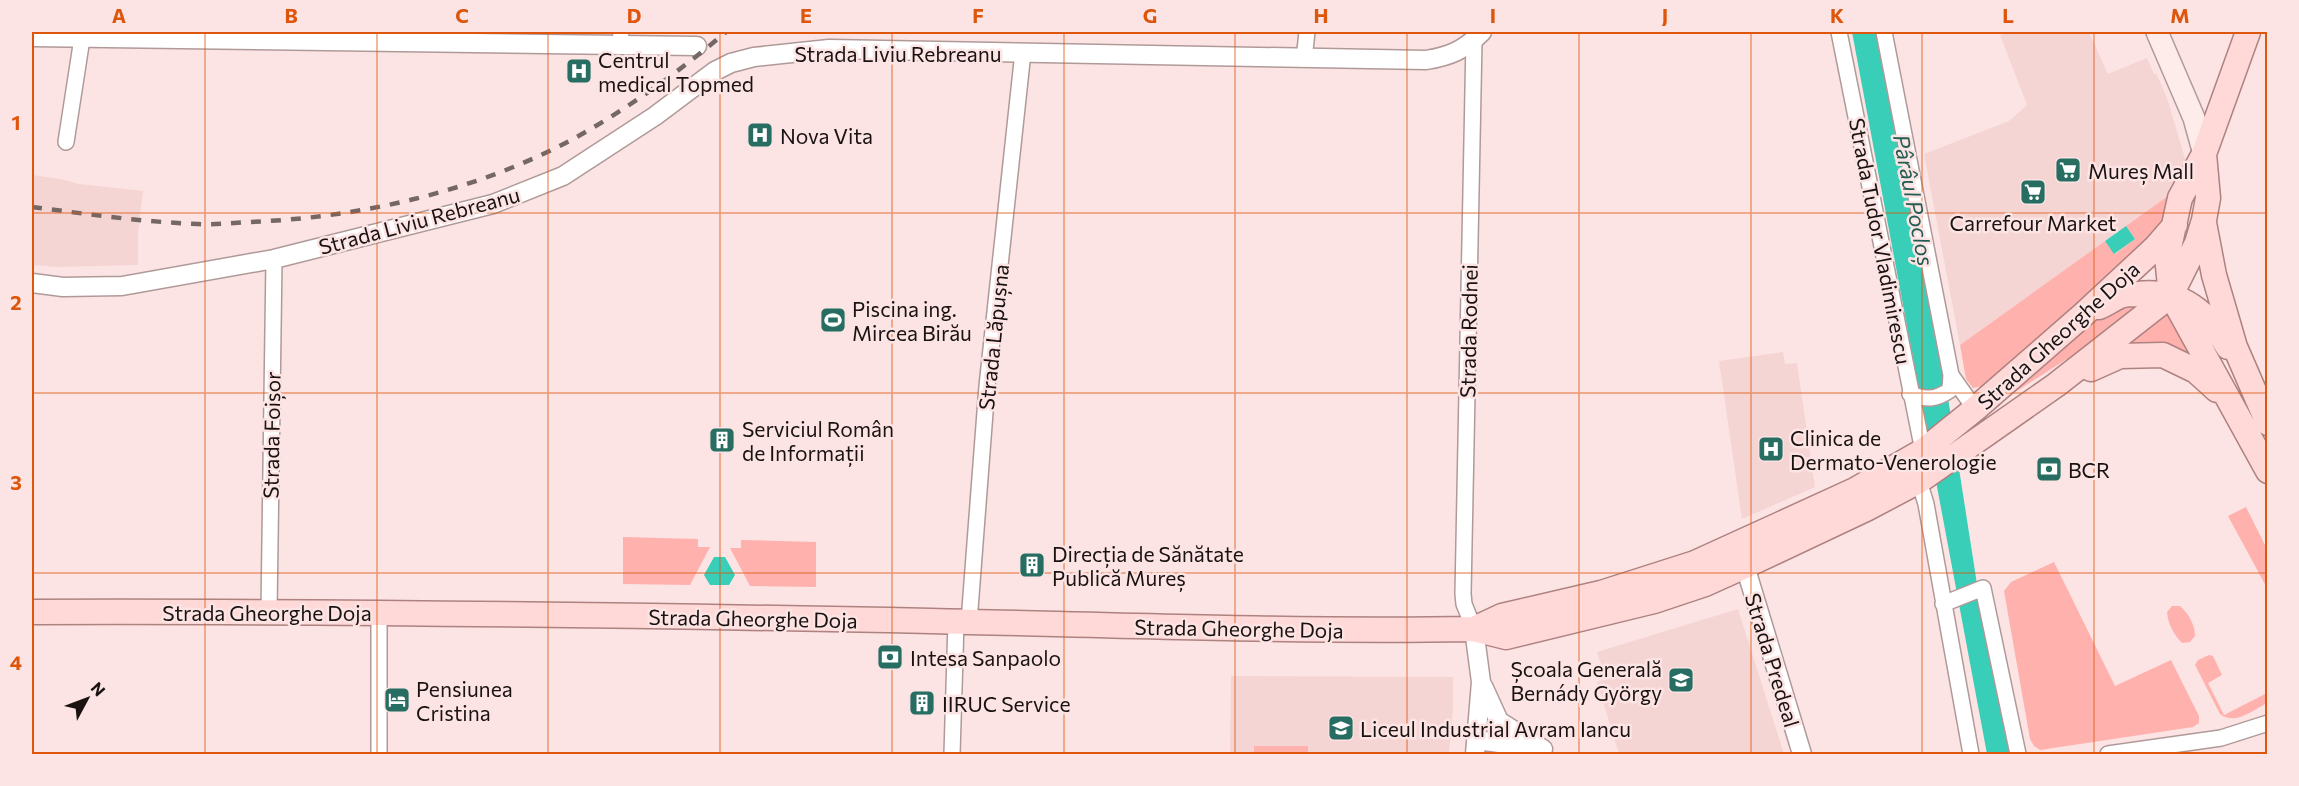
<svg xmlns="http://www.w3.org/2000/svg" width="2299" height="786" viewBox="0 0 2299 786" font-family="Commissioner,sans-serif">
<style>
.built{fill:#f5d5d3}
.green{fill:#ffb1ad}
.water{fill:#38ceb7}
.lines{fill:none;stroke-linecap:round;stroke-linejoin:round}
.minor-casing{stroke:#b09a99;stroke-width:18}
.tertiary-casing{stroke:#b09a99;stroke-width:21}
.secondary-casing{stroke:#b09a99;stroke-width:24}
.primary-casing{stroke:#ad8280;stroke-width:27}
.minor{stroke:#fff;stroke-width:15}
.tertiary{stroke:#fff;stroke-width:18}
.secondary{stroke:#feeceb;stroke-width:21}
.primary{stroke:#fed9d7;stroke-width:24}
.rail{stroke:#746766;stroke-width:4.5;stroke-dasharray:10 10;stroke-linecap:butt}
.grid{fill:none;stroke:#de550c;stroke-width:1.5;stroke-opacity:0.55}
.labels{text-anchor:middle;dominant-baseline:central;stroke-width:5;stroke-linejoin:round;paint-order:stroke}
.street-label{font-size:21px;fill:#191211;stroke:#fbe4e3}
.poi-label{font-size:21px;fill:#191211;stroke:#fbe4e3;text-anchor:start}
.water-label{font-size:22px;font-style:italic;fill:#225c52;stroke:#fbe4e3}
.neatline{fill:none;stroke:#de550c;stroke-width:2}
.grid-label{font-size:20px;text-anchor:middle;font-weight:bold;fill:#de550c}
</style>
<rect width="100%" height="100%" fill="#fbe4e3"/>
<path class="built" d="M2009,32h80l19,42 39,-16 7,16 2,-1 11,25 19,64 -7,26 -219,157 -36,-191 85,-33 18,-16 -27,-70z
M32,175l29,4 18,5 64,7 -5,41v33l-81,2 -25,-2z
M1783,352l2,12 12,-1 18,124 -73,32 -23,-158z
M1738,609l46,145h-165l-22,-72 9,-3 -9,-27z
M1231,676l222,1v32l-4,45h-219z"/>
<path class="green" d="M2179,188l-11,25 -18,23 -162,149 -15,3 -7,-9 -6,-34 145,-104 10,13 20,-15 -9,-13z
M2150,300l-61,45 -80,51 83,-76 29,-17z
M2169,312l20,43c-21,-10 -37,-12 -61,-10z
M2246,507l21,42v39l-39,-72z
M623,537l75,2v8h12l-20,38 -67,-1z
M741,540l75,2v45l-66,-1 -20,-38h11z
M2054,562l61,124 56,-26 28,56v7l-6,4 -153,23 -6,-4 -4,-7 -26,-148 7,-9z
M2172,606h8c9,8 15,19 15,30l-5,6 -8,1c-8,-8 -14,-19 -15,-31z
M2209,655l4,1 9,19 -14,8 16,32 43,-22v10c-14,7 -32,23 -47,11l-25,-49 3,-5z
M1254,746h54v8h-54z"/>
<path class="water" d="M1852,32h26l65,334 36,231 32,157h-24z
M2126,226l9,13 -21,15 -9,-13z
M714,557h11l10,18 -6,10h-19l-6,-10z"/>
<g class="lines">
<defs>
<path id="minor" d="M1839,32l84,419
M1884,32l67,343 24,34
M620,44l1,-12
M1304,59l3,-27
M66,142l17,-110
M1910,394c17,6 25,6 40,-4l1,-15
M1919,481l7,23 45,250
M1943,604l40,-16 35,166
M269,611l5,-352
M379,613v141
M969,622l18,-236 36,-334
M1474,629l-10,-25 -1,-10 11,-554 2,-8
M952,754l4,-132
M2108,754l113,-16 47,-15"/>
<path id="tertiary" d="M32,37l665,9
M32,283l31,4 59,-1 152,-27 219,-55 70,-28 92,-60 60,-45 16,-8 23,-6 75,-8 597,11c25,-4 38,-10 56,-28
M1745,566l57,188
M1474,629l7,53 -6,72
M1483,686l16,35 44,28
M1477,740l59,8"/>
<path id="secondary" d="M2157,32l37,86 10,36"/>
<path id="primary" d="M2248,32l-44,122 -24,44 -13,59 4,38 97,176
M2204,223l10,52 21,72 33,76
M2099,307c7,-3 14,-8 21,-11 5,-2 12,-2 18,-2 42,-5 70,19 90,53
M2091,369l29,-13 43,-1 33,16 21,19
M32,612c299,-1 599,3 899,9 181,4 362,11 543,8l32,8 148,-36 51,-17 40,-18 121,-57 53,-28 137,-96 115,-90 26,-52 7,-23 4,-22 -4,-44
M1474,629l28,-13 99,-23 94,-30 160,-73 68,-39 52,-42 109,-95 71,-66 20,-23"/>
</defs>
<use href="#minor" class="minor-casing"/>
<use href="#tertiary" class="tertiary-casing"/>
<use href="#secondary" class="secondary-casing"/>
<use href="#primary" class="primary-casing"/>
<use href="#minor" class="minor"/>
<use href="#tertiary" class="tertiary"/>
<use href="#secondary" class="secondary"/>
<use href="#primary" class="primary"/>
<path class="rail" d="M32,207c55,7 110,15 166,17 17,1 33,-1 50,-2 113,-4 235,-32 334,-88 51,-29 99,-64 144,-102"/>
</g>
<path class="grid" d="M205,32v722M377,32v722M548,32v722M720,32v722M892,32v722M1064,32v722M1235,32v722M1407,32v722M1579,32v722M1751,32v722M1922,32v722M2094,32v722M32,213h2236M32,393h2236M32,573h2236"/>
<defs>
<symbol id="hospital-square" viewBox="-11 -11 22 22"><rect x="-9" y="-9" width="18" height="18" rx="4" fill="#276d61" stroke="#fbe4e3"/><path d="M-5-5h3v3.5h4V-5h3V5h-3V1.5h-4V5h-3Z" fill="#fff"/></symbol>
<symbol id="supermarket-square" viewBox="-11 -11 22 22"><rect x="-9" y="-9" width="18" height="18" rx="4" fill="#276d61" stroke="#fbe4e3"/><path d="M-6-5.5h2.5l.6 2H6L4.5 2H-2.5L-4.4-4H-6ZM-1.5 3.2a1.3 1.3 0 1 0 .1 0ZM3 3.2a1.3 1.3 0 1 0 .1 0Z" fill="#fff"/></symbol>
<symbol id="stadium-square" viewBox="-11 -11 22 22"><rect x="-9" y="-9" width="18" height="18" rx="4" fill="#276d61" stroke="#fbe4e3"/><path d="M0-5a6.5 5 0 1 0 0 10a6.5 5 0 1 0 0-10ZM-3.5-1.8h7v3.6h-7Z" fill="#fff"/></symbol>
<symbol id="building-square" viewBox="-11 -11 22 22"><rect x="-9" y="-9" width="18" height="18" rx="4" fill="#276d61" stroke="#fbe4e3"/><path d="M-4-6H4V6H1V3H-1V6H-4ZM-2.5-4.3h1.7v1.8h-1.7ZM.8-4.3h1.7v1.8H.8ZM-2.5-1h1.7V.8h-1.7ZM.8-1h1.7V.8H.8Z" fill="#fff"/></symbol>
<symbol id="bank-square" viewBox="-11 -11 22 22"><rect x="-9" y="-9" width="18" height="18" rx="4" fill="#276d61" stroke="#fbe4e3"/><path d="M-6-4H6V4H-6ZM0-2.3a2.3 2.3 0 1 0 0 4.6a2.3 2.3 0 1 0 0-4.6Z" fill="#fff"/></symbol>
<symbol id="school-square" viewBox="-11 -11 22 22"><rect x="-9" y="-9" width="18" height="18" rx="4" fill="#276d61" stroke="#fbe4e3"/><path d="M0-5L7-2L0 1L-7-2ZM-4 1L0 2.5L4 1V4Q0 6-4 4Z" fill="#fff"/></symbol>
<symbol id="hotel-square" viewBox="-11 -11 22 22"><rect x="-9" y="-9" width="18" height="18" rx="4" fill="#276d61" stroke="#fbe4e3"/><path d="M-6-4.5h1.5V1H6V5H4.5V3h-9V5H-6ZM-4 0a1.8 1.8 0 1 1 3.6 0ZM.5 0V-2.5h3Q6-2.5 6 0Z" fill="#fff"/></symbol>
<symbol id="university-square" viewBox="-11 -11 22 22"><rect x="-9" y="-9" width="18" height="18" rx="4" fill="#276d61" stroke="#fbe4e3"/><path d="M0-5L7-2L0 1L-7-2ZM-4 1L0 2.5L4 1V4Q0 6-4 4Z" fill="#fff"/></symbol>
</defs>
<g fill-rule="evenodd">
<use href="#hospital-square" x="564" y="56" width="30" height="30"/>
<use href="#hospital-square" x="745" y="120" width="30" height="30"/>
<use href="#supermarket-square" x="2053" y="155" width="30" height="30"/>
<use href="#supermarket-square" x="2018" y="177" width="30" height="30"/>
<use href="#stadium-square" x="818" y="305" width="30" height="30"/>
<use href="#building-square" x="707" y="425" width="30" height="30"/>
<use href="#hospital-square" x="1756" y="434" width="30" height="30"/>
<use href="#bank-square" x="2034" y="454" width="30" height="30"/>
<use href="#building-square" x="1017" y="550" width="30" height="30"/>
<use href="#bank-square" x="875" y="642" width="30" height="30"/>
<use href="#school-square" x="1666" y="665" width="30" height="30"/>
<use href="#hotel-square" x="382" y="685" width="30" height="30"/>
<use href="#building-square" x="907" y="688" width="30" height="30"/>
<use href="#university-square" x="1326" y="713" width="30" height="30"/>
</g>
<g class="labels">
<g class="street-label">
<text x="898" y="53">Strada Liviu Rebreanu</text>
<text transform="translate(419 220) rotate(-15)">Strada Liviu Rebreanu</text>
<text transform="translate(1881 241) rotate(79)">Strada Tudor Vladimirescu</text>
<text transform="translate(1468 331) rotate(-89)">Strada Rodnei</text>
<text transform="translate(2058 335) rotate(-42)">Strada Gheorghe Doja</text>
<text transform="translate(993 337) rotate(-84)">Strada Lăpușna</text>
<text transform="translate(271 435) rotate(-89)">Strada Foișor</text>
<text x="267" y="612">Strada Gheorghe Doja</text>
<text transform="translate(753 618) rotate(1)">Strada Gheorghe Doja</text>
<text transform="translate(1239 628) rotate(1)">Strada Gheorghe Doja</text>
<text transform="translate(1773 660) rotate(73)">Strada Predeal</text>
</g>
<g class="poi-label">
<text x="598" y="59">Centrul<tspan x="598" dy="24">medical Topmed</tspan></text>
<text x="780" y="135">Nova Vita</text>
<text x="2088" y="170">Mureș Mall</text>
<text x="2033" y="222" text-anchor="middle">Carrefour Market</text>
<text x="852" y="308">Piscina ing.<tspan x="852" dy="24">Mircea Birău</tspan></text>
<text x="742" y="428">Serviciul Român<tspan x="742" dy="24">de Informații</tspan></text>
<text x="1790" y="437">Clinica de<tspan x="1790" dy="24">Dermato-Venerologie</tspan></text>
<text x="2068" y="469">BCR</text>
<text x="1052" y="553">Direcția de Sănătate<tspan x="1052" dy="24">Publică Mureș</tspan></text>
<text x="910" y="657">Intesa Sanpaolo</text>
<text x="1662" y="668" text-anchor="end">Școala Generală<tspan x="1662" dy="24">Bernády György</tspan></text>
<text x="416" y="688">Pensiunea<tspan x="416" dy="24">Cristina</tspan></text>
<text x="942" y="703">IIRUC Service</text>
<text x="1360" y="728">Liceul Industrial Avram Iancu</text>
</g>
<g class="water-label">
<text transform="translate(1914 200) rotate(79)">Pârâul Pocloș</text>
</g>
</g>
<rect width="2299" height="786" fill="none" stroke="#fbe4e3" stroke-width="66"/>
<g transform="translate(87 699) rotate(49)" stroke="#fbe4e3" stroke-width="4.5" paint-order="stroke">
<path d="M0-4.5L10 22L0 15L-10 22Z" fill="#191211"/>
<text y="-9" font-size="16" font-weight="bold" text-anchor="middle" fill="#191211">N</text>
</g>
<rect x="33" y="33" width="2233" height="720" class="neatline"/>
<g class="grid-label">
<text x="119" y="23">A</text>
<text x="291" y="23">B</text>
<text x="462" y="23">C</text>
<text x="634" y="23">D</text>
<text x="806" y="23">E</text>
<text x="978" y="23">F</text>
<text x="1150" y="23">G</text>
<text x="1321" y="23">H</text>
<text x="1493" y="23">I</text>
<text x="1665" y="23">J</text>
<text x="1837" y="23">K</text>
<text x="2008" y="23">L</text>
<text x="2180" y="23">M</text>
<text x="16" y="130">1</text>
<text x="16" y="310">2</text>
<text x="16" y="490">3</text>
<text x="16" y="670">4</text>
</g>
</svg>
